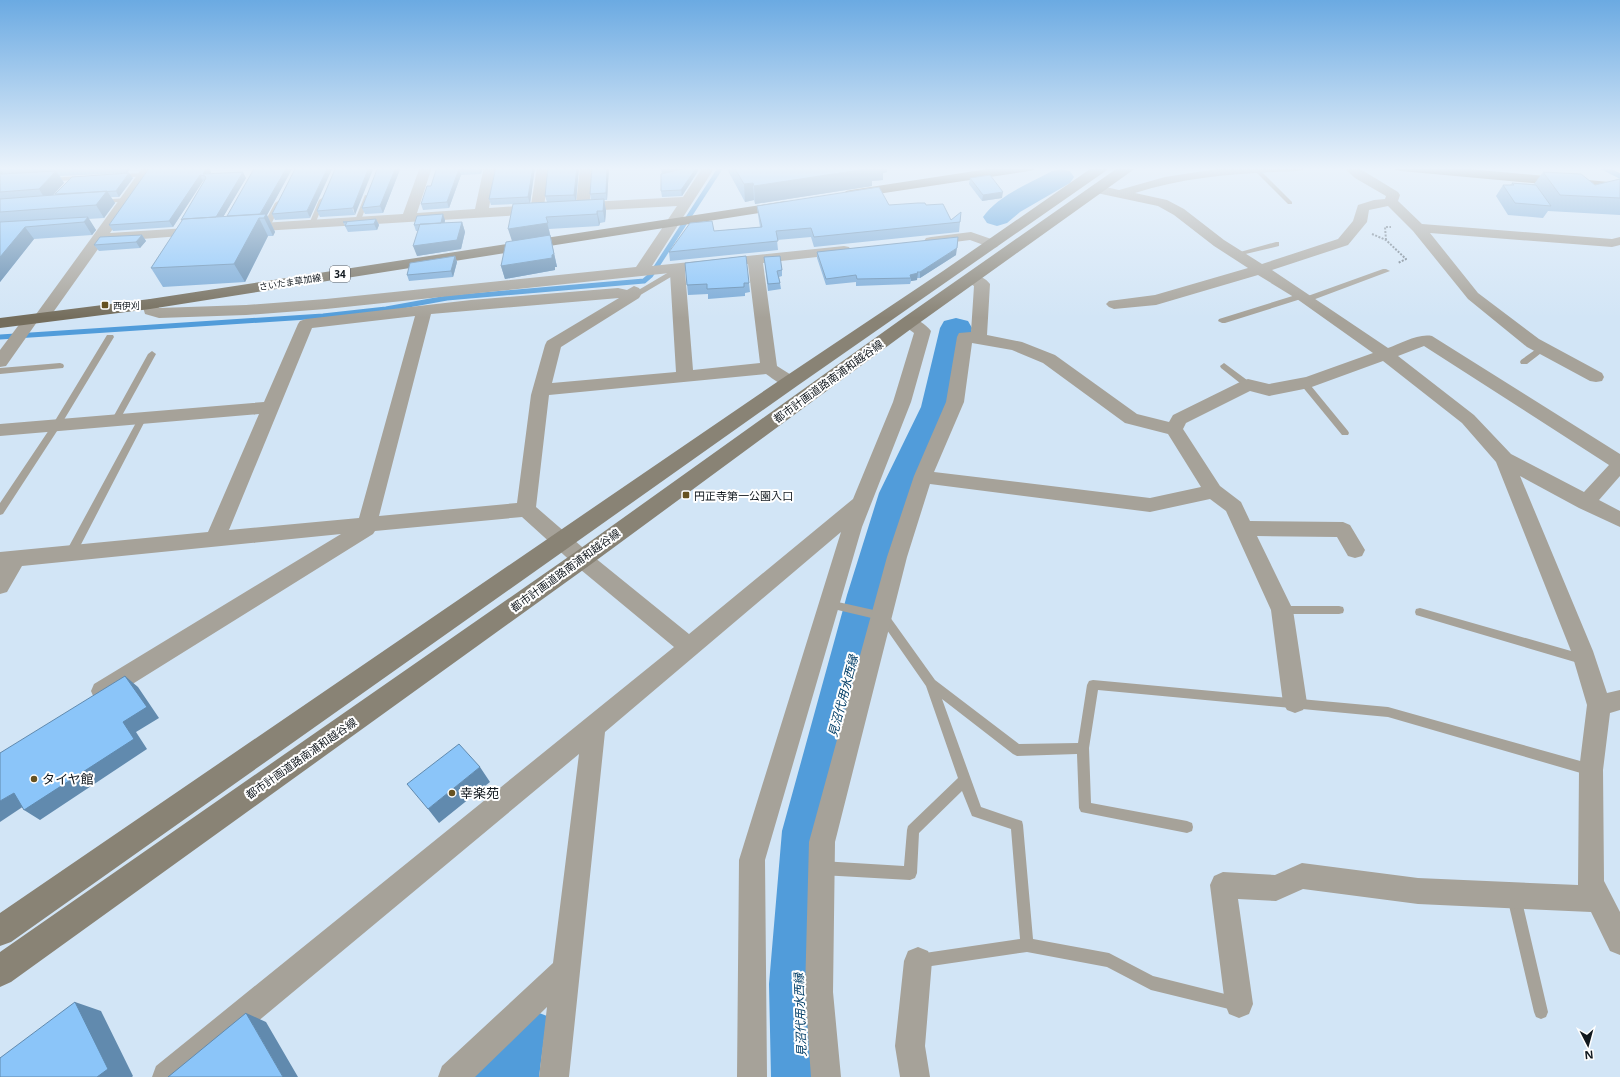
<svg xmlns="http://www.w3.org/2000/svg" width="1620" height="1077" viewBox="0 0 1620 1077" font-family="'Noto Sans','Noto Sans JP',sans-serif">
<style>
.water{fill:#519cda}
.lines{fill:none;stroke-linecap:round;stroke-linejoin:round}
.stream{stroke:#519cda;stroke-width:5}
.river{fill:#519cda;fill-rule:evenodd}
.path{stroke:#6a7782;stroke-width:2;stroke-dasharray:2 1.5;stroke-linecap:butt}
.lane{fill:#a6a299;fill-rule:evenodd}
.street{fill:#a6a299;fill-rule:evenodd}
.secondary{fill:#898375;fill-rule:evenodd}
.primary{fill:#746d5c;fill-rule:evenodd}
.wall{fill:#78a9d6}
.shaded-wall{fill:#618aae}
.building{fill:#8bc5f9;stroke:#618aae}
.poi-dot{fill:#675221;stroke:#fff;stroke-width:1.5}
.labels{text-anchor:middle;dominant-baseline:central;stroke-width:4;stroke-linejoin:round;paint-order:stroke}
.far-street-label{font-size:9px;fill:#11181e;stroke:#fff}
.far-poi-label{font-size:9px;fill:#11181e;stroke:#fff;text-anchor:start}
.shield{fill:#fff;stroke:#585d62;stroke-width:1}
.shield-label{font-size:10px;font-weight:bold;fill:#11181e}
.street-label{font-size:11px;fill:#11181e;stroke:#fff}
.poi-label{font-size:11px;fill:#11181e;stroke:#fff;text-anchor:start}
.water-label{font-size:12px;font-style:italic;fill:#023e67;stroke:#fff}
.near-poi-label{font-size:13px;fill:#11181e;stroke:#fff;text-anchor:start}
</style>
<rect width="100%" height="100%" fill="#d2e5f6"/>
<path class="water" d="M534,1011l13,5 -8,61h-73z"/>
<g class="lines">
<path class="stream" d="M1602,167l18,9
M0,337l323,-21 63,-7 61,-11 197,-17 7,-6 70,-108"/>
<path class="river" d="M1061,169l9,2 4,6 -4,6 -50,29 -13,11 -10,3 -10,-3 -4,-6c14,-21 47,-34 69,-46z
M956,318l12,3 4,7 -15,79 -38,86 -28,102 -57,236 -7,153 6,93h-62l-2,-93 13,-153 65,-236 32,-102 42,-86 19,-79 4,-7z"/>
<path class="path" d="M1372,234l14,6 20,19 -8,4
M1386,240l-1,-13h6"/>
<path class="lane" d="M697,167h13l-25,6 -3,-2z
M1254,168h4l34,34v2h-4l-34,-34z
M144,173l2,1v2l-28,2 -3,-2 3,-2z
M82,176l2,1v2l-36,3 -3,-2 3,-2z
M365,195l5,1 -9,24 -5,1 -1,-1z
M125,198l3,2 -1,1 -27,3 -3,-2 3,-2z
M322,198l3,2 -10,24 -5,1 -1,-1 10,-24z
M278,201l3,2 -11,24 -6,1 -2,-1 13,-24z
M1276,242h3v4l-42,10 -4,-2z
M674,269h3l4,2 -44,26h-6l-1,-2z
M1383,269h3l4,2 -80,30h-6v-3l-79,25h-3l-4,-2 1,-2 80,-25h6v3z
M107,335h6l1,2 -55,91 -56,86 -3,1v-12l53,-79z
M1542,345l3,1v4l-18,14h-6l-1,-2 1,-2z
M152,351l4,3 -37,67 -4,3 -3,-1 -1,-2 37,-67z
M60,363l3,1 1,2 -1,2 -63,6v-6z
M1224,363l27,20 1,2 -1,2h-6l-24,-19 -1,-2z
M1304,380l3,1 41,50 1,2 -1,2h-6l-41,-50 -1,-2z
M142,416l4,3 -71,137h-8l-1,-3 1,-3 71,-131z
M829,600l58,13 48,67 84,64 59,-1 9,-58 2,-4 4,-1 295,27 203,57 4,2 2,4 -2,4 -4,2 -203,-59 -290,-27 -9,58 2,55 96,18 5,2 1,4 -1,4 -5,2 -106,-21 -2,-4 -2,-54 -60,2 -4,-2 -71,-55 39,108 41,14 1,4 10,114 76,14 44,23 84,21 5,2 2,5 -2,5 -5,2 -86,-21 -44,-23 -80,-15 -109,16 -5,-2 -2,-5 2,-5 5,-2 102,-15 -9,-110 -39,-13 -10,-25 -43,42 -2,40 -2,5 -5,2 -89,-5 -5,-2 -2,-5 2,-5 5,-2 83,5 3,-36 1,-4 50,-48 -32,-92 -46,-66 -55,-13 -1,-3 1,-3z
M1282,606h57l4,1 1,3 -1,3 -4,1h-57l-4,-1 -1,-3 1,-3z
M1420,608l165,47 4,2 2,3 -2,3 -4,2 -169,-50 -1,-3 1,-3z
M1514,890l5,2 2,5 27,115 -2,5 -5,2 -5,-2 -2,-5 -27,-115 2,-5z"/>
<path class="street" d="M143,167h13l-46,66 92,-6 5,1 2,3 -2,3 -104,8 -56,79 -10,1 -31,44 -6,1v-17l24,-32 10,-1z
M420,167h12l-15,46 58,-4 9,-42h12l-7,41 42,-3 6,-38h12l-5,40 2,2 -2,3 -7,2 -291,18 -5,-1 -2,-3 2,-3 5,-1 157,-10z
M580,167h12l-2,35 93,-5 20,-30h12l-63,99 192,-20 5,1 2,3 -2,3 -5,1 -81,9 14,103 19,12 3,4 -3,4c-12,3 -21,-6 -30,-12l-217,21 -13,112 53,46 100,81 164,-135 40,-97 21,-69 -11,-8 -2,-3 2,-3c10,-3 22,4 28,12l-20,71 -49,125 -97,333 2,217h-30l2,-217 102,-328 -236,200 -36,345h-30l8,-70 -72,70h-37l4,-11 111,-103 26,-209 -388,323h-39l4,-11 518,-419 -99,-82 -53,-48 -147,14 -2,3 -263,164 -8,3 -8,-3 -3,-7 3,-7 247,-150 -319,32 -15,26 -7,2v-42l208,-20 51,-118 -259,22v-12l264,-22 34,-78 2,-3 6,-2 165,-19 147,-12 9,2 7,-4 5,2c3,4 3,6 0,10l-78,49 -9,36 124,-11 -6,-99 -344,36 -80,6 -87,3 -14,-4 -3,-10 3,-3 5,-2 5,2 4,7 87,-3 80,-6 310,-32 41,-61 -94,5 -9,-1 -2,-3 4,-3zM748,264l12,99 -67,7 -8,-99zM619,298l-72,43 -2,4 -14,50 -14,108 -138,13 52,-202zM415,316l-56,202 -130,12 83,-202z
M1230,167h74l-1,3 -5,1c-55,2 -110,5 -163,22l32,7 17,9 40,31 38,24 76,-25 15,-18 5,-16 16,-5 11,-1 1,-3 -31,-18 -12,-11h14l41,25 2,3 -2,6 24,23 190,15 8,-2v8l-8,2 -182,-14 48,60 61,46 63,34 2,4 -2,4 -6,1 -6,-1 -63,-34 -59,-48 -55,-68 -25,-25 -19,4 -2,12 -19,23 -76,25 116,78c12,-4 30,-15 44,-12l188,118v22l-21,24 21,11v16l-41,-19 -59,-32 73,175 14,42 13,-3v20l-10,3 -7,57 1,111 16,31v43l-10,-4 -19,-39 -173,-8 -115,-15 -27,12 -38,-2 15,105 -4,10 -10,4 -10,-4 -4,-10 -15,-119 4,-9 9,-4 52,3 27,-12 116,15 160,7 1,-115 8,-65 -16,-54 -75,-189 -34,-39 -79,-62 -74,27 -40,8 -19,-5 -64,32 -3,6 37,57 21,16 9,19 93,1 7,3 15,25 -3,6 -7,2 -7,-2 -11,-19 -80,-1 36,74 14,93 -4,7 -8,3 -8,-3 -4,-7 -12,-93 -45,-99 -16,-12 -60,13 -220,-28 -23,73 -72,285 -2,150 8,85h-30l-6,-85 4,-150 78,-285 27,-81 32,-74 11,-65 2,-4 12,-1 3,-46 -8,-5 -3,-3 3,-3c8,-2 19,2 24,9l-3,51 35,7 33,13 82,59 32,8 4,-7 69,-34 6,-2 21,5 37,-7 67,-24 -76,-54 -39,-24 -102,30 -42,4 -5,-2 -3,-3 3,-3 46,-6 93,-27 -34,-22 -40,-31 -16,-9 -66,-14 -2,-3 2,-3 5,-1 22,5 46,-13zM972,343l40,7 31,13 82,60 43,11 33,53 -51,11 -216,-26 30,-70zM1424,346l185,119 -25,27 -73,-38 -37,-39 -76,-59z
M971,232l26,9 2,3 -2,3 -5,1 -22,-8 -39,5 -5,-1 -2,-3 2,-3 5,-1z
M918,947l10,4 4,10 -7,85 5,31h-30l-5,-31 9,-85 4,-10z"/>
<path class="secondary" d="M1093,167h16l-2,3 -310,216 -786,556 -11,4v-33l783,-535 160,-107z
M1119,167h16l-2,3 -218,156 -325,239 -579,417 -11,5v-35l574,-399 329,-235z"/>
<path class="primary" d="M1001,167h35l-2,3 -5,1 -178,27 -5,-1 -2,-3 2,-3 5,-1z
M1394,167h53l173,16v8l-219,-20 -5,-1z
M786,201l5,1 2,3 -2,3 -641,101 -150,19v-10l150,-19z"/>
</g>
<path class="wall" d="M0,167h131l-4,6 -67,3 4,7 -11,12 80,-17 -14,19h-8l4,6 -11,15 -16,1 8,11 -4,5 -58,4 -34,43z
M255,167h38l-26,48 8,17 -2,4h-5l-23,46 -82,5 -12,-19 31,-47 -1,-1 23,-39h-1l-30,46 -60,4 -4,-6 61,-57 41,4 -1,2 36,4 -23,39h4z
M296,167l14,51 -35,2 -3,-6z
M336,167l19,48 -35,2 -3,-6z
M378,167h23l-18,46 -18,1 -3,-6z
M437,167h46l-2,7 -20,1 -12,33 -26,2 -2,-6 10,-18z
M495,167h40l-5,36 17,-1 -2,-6 3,-29h31l-3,34 15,-1 -1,-6 2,-27h17l-2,33h-3l2,11 -1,11 -5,1 -1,3 -50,3 8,38h-2v3l-50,9 -4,-13 11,-25 1,-37 -22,1 -2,-6 6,-29z
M661,167h37v4l-16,25 -20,1 -1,-6 1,-18z
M726,167h161v5l-4,1v7l-11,1v5l-117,18 -1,-4 -9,2z
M1543,172l52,13 25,-6v36l-72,-4 -5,7 -35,-3 -12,-19 7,-11h7l2,-2 22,1z
M970,178l32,20 -20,3 -13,-17z
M926,205l25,15 9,2 -1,10 -145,15 -3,-10 -34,3 1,10 -108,11 -1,-9 45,-21 46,-4 -2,-12 -1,-9z
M376,219l3,6 -2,5 -29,2 -5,-10z
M445,220v3l17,-1 3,10 -4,17 -44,7 1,-25h-2l-2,-6z
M142,235l4,6 -6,7 -41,3 -5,-6z
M817,252l139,3 -36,23h-3v2l-6,1 -1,3 -54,2v-4l-30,3 -9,-27z
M455,256l2,6 -4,15 -44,4 -2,-6z
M764,257l18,13v6l-3,1 2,12 -13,2z
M685,263l64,20 1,9 -5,1v3l-37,3v-5l-20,1z"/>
<path class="shaded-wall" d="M123,167h8l-4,6z
M207,167h1l3,5 -4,7 -2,-3 -2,-2z
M287,167h6l-26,48 8,17 -2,4 -9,-18 -4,-3z
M328,167h5l-23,51 -3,-7z
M369,167h5l-19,48 -2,-7z
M396,167h5l-18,46 -3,-7z
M479,167h4l-2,7 -2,-6z
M533,167h2l-5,37 -2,-7z
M577,167h2l-3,35 -2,-7z
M607,167h2l-2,33 -1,-7z
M666,167h27l-31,7 -1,-6z
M697,167h1v4l-16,25 -1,-6z
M871,167h16v5l-4,1v7l-11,1v5l-117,18 -1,-18z
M0,169l8,11 -8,-5z
M459,169l2,6 -12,33 -2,-6z
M56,171l8,12 -17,19 -8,-13z
M243,172l3,6 -27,46 -4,-6z
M129,173l4,5 -14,19 -3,-6z
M200,175l3,6 -30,46 -4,-6z
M753,183l1,17 -9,2 -1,-18z
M107,191l8,12 -11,15 -8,-13z
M1003,192l-1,6 -20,3 1,-6z
M604,199l2,12 -1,11 -2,-11z
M597,211l3,12 -1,3 -2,-12z
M443,214l2,6 -2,9 -2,-6z
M88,217l8,13 -4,5 -8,-13z
M546,217l11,50h-2v3l-50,9 -4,-13 11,-25 -4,-12z
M259,218l9,18 -23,46 -11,-18z
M376,219l3,6 -2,5 -3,-6z
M462,222l3,10 -4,17 -44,7 -4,-10z
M25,227l9,12 -34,43v-25z
M142,235l4,6 -6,7 -4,-6z
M957,248l-1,7 -36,23v-6z
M455,256l2,6 -4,15 -2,-6z
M918,273l-1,7 -6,1v-3l-1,-3z
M125,676l13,11 21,31 -23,14 11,17 -107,71 -16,-10 99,-88z
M480,767l10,15 -51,41 -11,-14z
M14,793l16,9 -30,20v-21z
M75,1002l26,9 32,65 -1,1h-35z
M246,1013l20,9 32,55h-15z"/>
<path class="building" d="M150,167h17l-1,2 41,-2 -4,7 40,-2 -27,45 -33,2 -2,1 25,-42 -1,-2 -5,-1 -31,46 -60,4z
M255,167h32l-27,47 -33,2z
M296,167h32l-21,44 -35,3z
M336,167h33l-16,41 -36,3z
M378,167h18l-16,39 -18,2z
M437,167h42v1l-20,1 -12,33 -26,2 6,-18h4z
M495,167h38l-5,30 -39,2 7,-32z
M548,167h29l-3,28 -29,1z
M592,167h15l-1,26 -16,1z
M691,167h6l-16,23 -20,1v-17z
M734,167h138l1,1 -119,18 -1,-3 -9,1z
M56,171l-17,18 -39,3v-19l1,1z
M1543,172l38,2 14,11 25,-6v19l-60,-3z
M129,173l-13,18 -61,3 17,-17z
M990,175l13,17 -20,3 -13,-17z
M1512,183l24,2 15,21 -36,-3 -12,-18h11z
M879,187l10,18 29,-2h7l1,2 17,-1 8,16 10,-8 -1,10 -146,15 -3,-9 -35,3 2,10 -109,11 21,-29 22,-2 2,10 48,-4 -5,-21z
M107,191l-11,14 -96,7v-13z
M604,199l-1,12h-6v3l-51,3 2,6 -40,6 5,-25z
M266,214l-2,4h-5l-25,46 -83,4 32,-49z
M443,214l-2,9 -27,2 3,-9z
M88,217l-4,5 -59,5 -25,30v-35z
M376,219l-2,5 -29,2 2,-4h-4z
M462,222l-5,18 -44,6 7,-22z
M142,235l-6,7 -42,3 6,-8z
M550,235l4,19 -2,1v3l-51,8 5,-24z
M958,237l-1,11 -37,24h-3l1,1 -8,2 1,3 -54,1 -1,-4 -30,4 -9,-27z
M455,256l-4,15 -44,4 3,-12z
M746,256l3,27h-5v4l-37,2v-5l-20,1 -2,-22z
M780,256l2,14 -5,1 3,12 -12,1 -4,-27z
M125,676l22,31 -24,15 11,17 -110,71 -10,-17 -14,8v-48z
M459,744l21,23 -52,42 -21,-25z
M75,1002l33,67 -11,8h-97v-19z
M246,1013l37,64h-115z"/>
<linearGradient id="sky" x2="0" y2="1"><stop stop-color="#6baae2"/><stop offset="0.53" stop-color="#ebf3fb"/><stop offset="1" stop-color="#ebf3fb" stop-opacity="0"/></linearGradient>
<rect width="1620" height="318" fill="url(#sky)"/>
<g class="poi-dot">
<rect x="101" y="301" width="8" height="8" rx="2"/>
<rect x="682" y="491" width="8" height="8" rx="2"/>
<circle cx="34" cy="779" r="4"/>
<circle cx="452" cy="793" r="4"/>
</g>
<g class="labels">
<g class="far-street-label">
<text transform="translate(290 282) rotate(-9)">さいたま草加線</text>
</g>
<g class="far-poi-label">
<text x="113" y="305">西伊刈</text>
</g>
<rect class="shield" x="330" y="266" width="20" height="16" rx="3"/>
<g class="shield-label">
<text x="340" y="274">34</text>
</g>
<g class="street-label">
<text transform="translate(828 381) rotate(-36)">都市計画道路南浦和越谷線</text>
<text transform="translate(565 570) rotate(-36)">都市計画道路南浦和越谷線</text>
<text transform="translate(301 758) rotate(-35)">都市計画道路南浦和越谷線</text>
</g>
<g class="poi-label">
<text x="694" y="495">円正寺第一公園入口</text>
</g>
<g class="water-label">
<text transform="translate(843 696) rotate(-75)">見沼代用水西縁</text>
<text transform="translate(800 1015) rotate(-92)">見沼代用水西縁</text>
</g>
<g class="near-poi-label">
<text x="42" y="779">タイヤ館</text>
<text x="460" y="793">幸楽苑</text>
</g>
</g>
<g transform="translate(1588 1045) rotate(174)" stroke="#ffffff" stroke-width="3" paint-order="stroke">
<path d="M0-3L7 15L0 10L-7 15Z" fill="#11181e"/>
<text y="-6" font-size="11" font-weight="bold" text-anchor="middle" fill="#11181e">N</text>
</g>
</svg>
